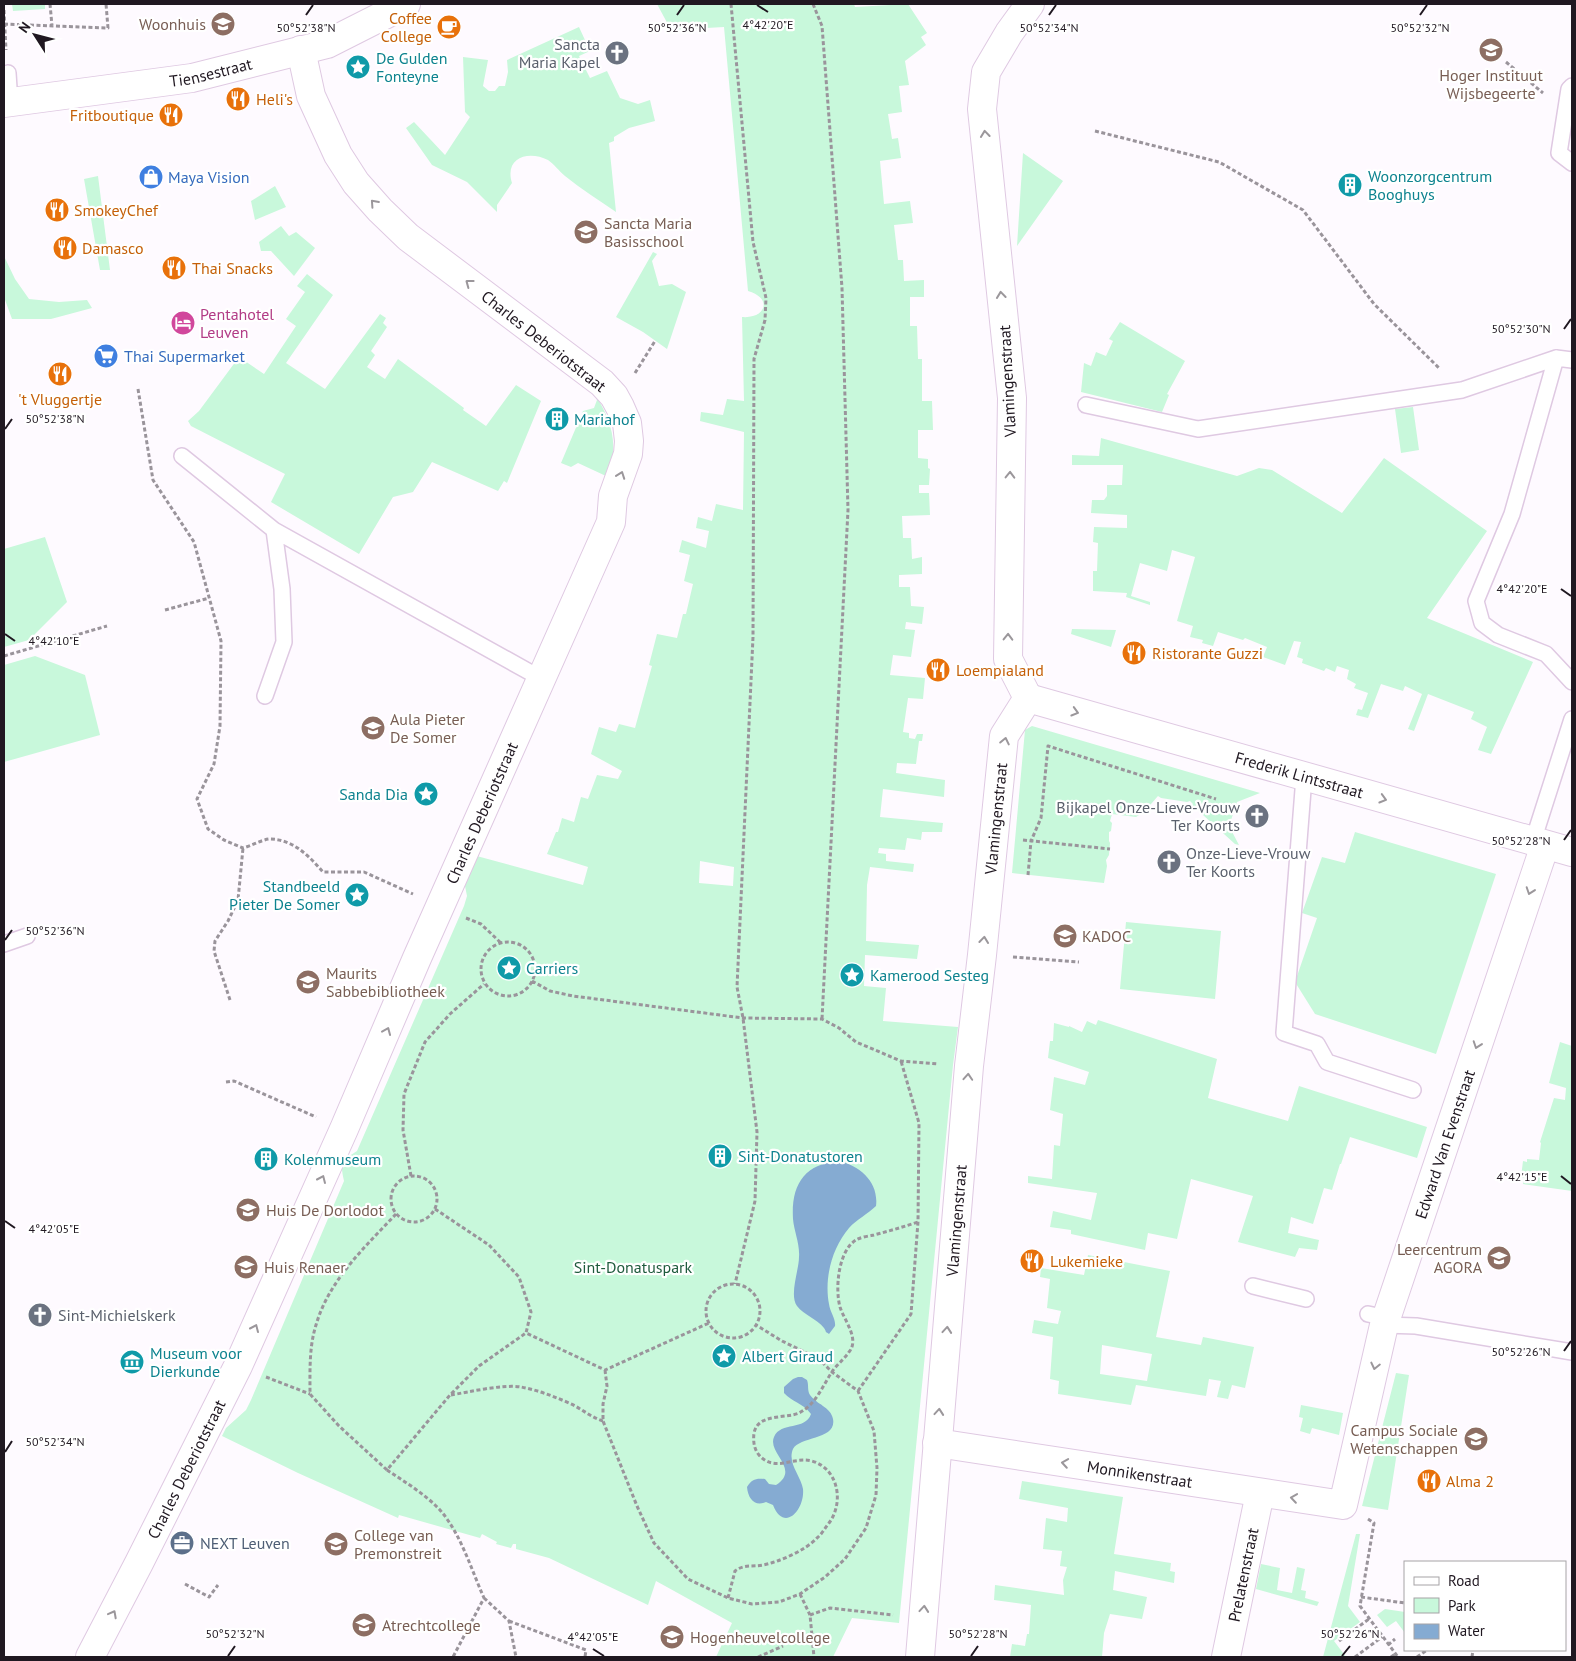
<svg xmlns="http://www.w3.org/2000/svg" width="1576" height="1661" viewBox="0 0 1576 1661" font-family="'PT Sans',sans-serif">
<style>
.green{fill:#c8f8db;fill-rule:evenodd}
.water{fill:#85abd2}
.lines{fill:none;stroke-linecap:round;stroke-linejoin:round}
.lane-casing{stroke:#dfc9e2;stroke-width:18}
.street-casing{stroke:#dfc9e2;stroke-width:30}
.path{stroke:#9a949b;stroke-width:3;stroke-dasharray:4 2.5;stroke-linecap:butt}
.lane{stroke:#fff;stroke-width:15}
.street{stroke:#fff;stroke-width:28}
.oneway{stroke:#9b979b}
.ticks{fill:none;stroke:#201821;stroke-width:2}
.labels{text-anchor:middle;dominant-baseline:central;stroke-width:4.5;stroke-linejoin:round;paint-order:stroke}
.food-label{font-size:16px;fill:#c56008;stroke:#fff;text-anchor:start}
.education-label{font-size:16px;fill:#785e54;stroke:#fff;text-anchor:start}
.worship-label{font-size:16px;fill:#5b616d;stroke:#fff;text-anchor:end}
.culture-label{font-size:16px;fill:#0d838f;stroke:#fff;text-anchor:start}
.street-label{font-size:16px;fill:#201821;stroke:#fff}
.shop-label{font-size:16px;fill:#366cbe;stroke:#fff;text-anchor:start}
.hotel-label{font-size:16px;fill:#b23c85;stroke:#fff;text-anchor:start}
.park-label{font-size:16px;fill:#1f5b3d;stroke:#fff}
.service-label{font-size:16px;fill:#4e5e75;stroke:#fff;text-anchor:start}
.ticks-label{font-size:12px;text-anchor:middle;fill:#201821;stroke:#fff;stroke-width:4.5;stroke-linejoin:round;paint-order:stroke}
</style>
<rect width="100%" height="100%" fill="#fefaff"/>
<path class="green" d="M12,4h33v5l-32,2z
M657,4h197l1,3 53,-3 19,29 -6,4 5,8 -21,16 4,24 -10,1 3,26 -14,2 4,25 6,-1 3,20 -21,3 4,43 26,-3 3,22 -19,2 4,35h5l1,21 20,-1v17h-14v29h7l1,33h4v42h10l1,29h-15v28l10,1v9l2,1 -1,16h-10v8h10l1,22 -28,1 1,22h8l1,21 10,-2v17l-23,1v12h11l1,19 13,1 -2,17 -16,-2 -1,7 10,1 -4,27 -18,-2 -3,20 35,3 -2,21 -15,-1 -5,34 6,1v5l6,1 2,-5h6l-1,7h-3l-3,23 -19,-1 -1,10 49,7 -1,17 -61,-8 -3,28 63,6 -1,9h-20l-1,8 -14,-2 -2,12 -26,-2 -1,5 8,1v7l28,3 -1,8 -43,-5 -3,18 -1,56 53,4 -2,14 -52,-4 -1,31 22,2 -3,33 75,6 -5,38 -54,558 -47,-5 -19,39h-117l16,-34 -76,-42 -8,24 -99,-47 -33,-9v-5h-3l-2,4 -15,-4 1,-2 -15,-8 -2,4 -81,-23 -1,3 -100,-45 -76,-37 4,-8 20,-18 5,-10 93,-219c-4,-18 -3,-20 13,-30l107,-245 3,-10 -3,-15 9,-26 110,30 5,-18 -41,-13 9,-22h2l4,-14 12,4 7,-25 7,2 9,-24 21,4 4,-8 -31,-17 8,-27 17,5 3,-8 16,4 17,-62 -3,-1 8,-31 20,4 6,-24h3l7,-30 -9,-3 6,-26 -11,-3 3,-12 24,8 3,-17 -13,-3 2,-11 14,4 4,-17 27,6 1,-78 -44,-11 1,-9 22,3 4,-16 17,2 -2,-84c24,2 31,-19 6,-26l-24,-264 -53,3zM700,861l34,6 -1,19 -34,-3z
M579,27l11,24 -11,5 11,22 17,-7 13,27 18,6 12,-4 5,21 -26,7 -15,9v4l-5,2 7,69c-17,-12 -35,-23 -51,-36 -6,-5 -11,-12 -17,-16 -19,-10 -44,-3 -36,23l-15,22v7l-30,-30 -35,-17 -26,-37 8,-6 31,33 25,-38 -5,-5 -2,-55 25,3 -5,26 6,5h6l4,-5h6l3,-14 -1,-12z
M1023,153l40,28 -46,65z
M98,176l12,94h-10l-16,-91z
M275,186l11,21 -31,13 -4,-19z
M281,226l8,10 7,-4 19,16 -21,28 -23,-25h-10l-2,-9z
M653,252l4,2 -5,7 7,25 13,-2 14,8 -19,57 -24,-17 -27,-15z
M4,256l11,23 14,20 30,3 28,-2 5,8 -41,11h-39l-8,-22z
M307,274l26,21 -47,68 39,26 55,-75 6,4 -3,5 4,4 -16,24 4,4 -8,12 18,12 13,-20 66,49 -1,2 23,16 30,-41 25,16 -34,82 -3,-2 -6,10 -66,-29 -19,30 -20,5 -34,57 -88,-52 14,-28 -94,-48 -3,-5 11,-10 40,-54 25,17 32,-48 -10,-7 19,-27 -8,-6z
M1120,322l65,39 -18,33 2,1 -7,17 -81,-20 3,-29 7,3 5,-14 10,4 7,-15 -4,-2z
M594,393c12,18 21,38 19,60 0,7 -4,15 -7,23l-28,-13 -7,4 -10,-4 22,-52 11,-3 3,-8z
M1413,407l6,43 -18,3 -6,-44z
M1101,438l136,38 22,-8 13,2 70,43 42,-55 103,73 -60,87 106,44 -42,92 -13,-4 9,-23 -16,-8 3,-7 -46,-18 -14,37 -6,-2 14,-35 -17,-8 -2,5 -22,-7 -13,34 -12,-3 2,-6 4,1 6,-17 -14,-5 2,-4 -9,-5 2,-9 -12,-4 -2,6 -9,-4 -2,3 -22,-8 1,-4 -6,-2 4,-15 -7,-1 -9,24 -22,-8 4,-10 -22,-9 -2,2 -25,-8 -5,14 -11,-3 1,-3 -13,-3 3,-11 -16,-5 18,-64 -23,-7 -5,21 -27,-8 -9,33 19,6v3l-24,-8 1,-4 -34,-2v-20h4l1,-28 -5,-1 1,-15 33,1v-13l-36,-2 1,-13h12l3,-4v-11h15l1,-20h-51v-10l27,1z
M45,537l22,65 -38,38 -25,7v-98z
M1072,629l44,1 -5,17 -40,-13z
M35,656l50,19 15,60 -96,27v-97z
M1032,726l228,67 -23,9 -8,24 10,19 -4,-1 -43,-39 1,-1 -3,-3 -3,1 -26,-4 -3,-2 -14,16 -8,5 -24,-3 -2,7 2,2 -1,8 -2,1v9l1,2 -1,12 -3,5 1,6 -3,17 -92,-10 13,-143z
M1355,832l141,42 -60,180 -121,-40 -20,-32 22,-64 -15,-5 20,-56 23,6z
M1126,922l95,9 -6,68 -95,-10z
M1098,1020l119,39 -9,39 80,23 11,-35 128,41 -10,31 -67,-21 -9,27h-1l-8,26 -8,-2 -11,36 -22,-7 -3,16 31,7 -2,10 -18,-2 -4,9 -57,-15 15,-46 -62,-17 -14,60 -29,-6 -3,17 -74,-16v-4l-21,-3 3,-16 38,9 6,-27 -69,-10v-7l24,3 2,-34 6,1 3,-32 -13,-4 4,-33 31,8 4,-13 -41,-14 2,-17h3l1,-18 15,4v-1l13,6 5,-11 9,4z
M1560,1042l12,4v145l-49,-7 1,-6 -3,-1 2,-16 4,1v-3l12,1 2,-17 -1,-1 14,-44 11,2 1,-12 -17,-5z
M1088,1255l82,16 -14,66 45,8 2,-8 51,10 -9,41 -13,-3 -4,14 -11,-2 4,-16 -12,-2 -3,17 -70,-11 -5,20 -73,-11 1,-13 -9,-2 3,-42 -21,-4 2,-13 24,4 3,-13 -14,-3 3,-29 -10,-2 1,-9 43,7zM1102,1345l50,9 -5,27 -47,-7z
M1396,1373l13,2 -21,135 -26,-4z
M1301,1405l42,8 -4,22 -27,-7 -2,6 -10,-3 3,-13 -4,-1z
M1022,1481l101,16 -9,57 57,9 -1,8 5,1 -1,11 -59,-12 -2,19 34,7 -5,22 -32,-5 -6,19 -2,24h-92l2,-13 13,2 2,-12h2l2,-29 -37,-5 1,-15 69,10 -1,-15 4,-13 -7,-1 2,-15 -19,-2 3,-31 21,4 1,-14 -49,-9z
M1356,1534h4l-12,72 12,16 -26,19 12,16h-23z
M1261,1564l19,4 -3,22 15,3 5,-26 8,2 -4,21 5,1 -1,7 14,4 -2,4 -61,-17z
M1385,1609l20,3v21l-9,-12 -9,6 -10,-12z"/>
<path class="water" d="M839,1161c21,5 40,21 37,45 -8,8 -19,13 -27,22 -17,20 -25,50 -20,76 1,8 7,15 6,22l-6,8c-6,-4 -1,0 -5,-6 -7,-9 -20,-13 -27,-22 -8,-11 2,-36 2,-49 1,-13 -5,-26 -6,-38 -2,-34 11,-55 46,-58z
M798,1377h4l5,3c2,5 0,10 3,15 6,9 21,12 23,24 4,21 -33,17 -40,30 -6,14 8,27 10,40 2,21 -19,44 -30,16l-7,-3c-11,5 -18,-3 -19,-15 5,-8 9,-9 18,-8l4,5 7,1c25,-16 -9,-32 -2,-48 7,-16 31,-6 37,-23 -8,-11 -19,-12 -27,-21v-6l9,-8z"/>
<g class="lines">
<defs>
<path id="lane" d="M8,73l2,30
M1572,86l-3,3 -10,64 13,10
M1556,358l-44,156 -36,87 6,22 16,12 48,19 26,28
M1086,405l112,24 264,-39 94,-32 16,2
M182,456l92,74 268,149
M265,696l19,-54 -2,-53 -8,-59
M1304,777l-20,256 33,11 10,18 86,28
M1533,841l39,-122
M4,944l23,-8
M1253,1286l53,13
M1368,1314l19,4
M1384,1325l32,1 156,26"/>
<g id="street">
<path id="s1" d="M4,103l188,-25 135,-34 79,-40"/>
<path d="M1028,698l-20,-39 4,-261 -30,-289 4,-37 23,-39 21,-29"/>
<path id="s2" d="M1028,698l544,154"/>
<path id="s3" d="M937,1443l406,62 41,-180 161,-480"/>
<path id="s4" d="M90,1657l49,-94 99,-197 106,-237 73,-171 194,-436 2,-26 15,-42 1,-13 -2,-18 -7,-16 -6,-11 -12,-13 -194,-146 -28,-27 -24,-27 -18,-28 -27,-59 -10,-46"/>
<path id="s5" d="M920,1657l49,-591 13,-111 22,-219 24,-38"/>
<path id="s6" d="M1226,1657l34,-164"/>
</g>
</defs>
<use href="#lane" class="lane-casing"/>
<use href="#street" class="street-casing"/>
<path class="path" d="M50,4l2,22
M731,4l22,238 13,56 -1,22 -11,39 -1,278 -16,350 6,31 14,114 -2,69 -20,83
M813,4l9,22 20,262 6,222 -26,509
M4,10l2,40
M4,24l104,4 -2,-24
M1506,62l37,31
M1095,131l124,31 84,48 71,94 66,65
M635,373l20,-32
M138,389l15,91 41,62 27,99 -1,85 -6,38 -17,35 11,30 16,11 19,8c8,-2 18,-8 26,-9 24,0 40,17 54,33h41l49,22
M165,610l44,-12
M4,656l103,-30
M1023,840l87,9
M1028,875l3,-34 10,-23 7,-72 168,53
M466,918l15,6 20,19
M481 969a27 27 0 1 1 54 0a27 27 0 1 1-54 0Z
M1013,957l66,5
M532,981l18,10 23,5 170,22 79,1 17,9 17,14 45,19 37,3
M230,1000l-16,-49 1,-10 13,-20 10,-21 5,-52
M226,1082l8,-1 82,36
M391 1199a23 23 0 1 1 46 0a23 23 0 1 1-46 0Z
M411,1176l-8,-46 1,-36 21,-52 25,-28 34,-30
M435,1209l54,36 30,32 12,35 -5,21 79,37 104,-47
M396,1214c-31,33 -67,66 -80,111 -7,22 -6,46 -6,69l29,32 48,44 63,-75 29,-29 47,-33
M706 1311a27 27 0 1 1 54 0a27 27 0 1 1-54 0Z
M605,1370l2,16 -4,18v17l34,85 17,37 34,36 40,19 24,6 27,-2 21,-8 25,-17 20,-18 21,-31 10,-33 1,-27 -3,-37 -16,-40 -26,-19 -13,-13 -37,-18 -26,-16
M266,1377l44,17
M858,1391l53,-77 7,-92 1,-99 -18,-62
M451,1395c18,-3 52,-11 70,-8 16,3 32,9 48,16 12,5 21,14 34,18
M387,1470c18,12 38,24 53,40 21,24 31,59 44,88l-31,59
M1368,1519l6,4 -14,83 38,51
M185,1584l24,13 9,-12
M800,1594l10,21 4,42
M1361,1597l44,6
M484,1598l25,23 7,36
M728,1598l7,-27c9,-7 17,-4 28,-6 16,-3 43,-15 54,-27 5,-4 8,-10 12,-15 15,-20 10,-54 -17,-62 -19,-5 -37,12 -53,-6 -5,-6 -6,-14 -5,-22 4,-20 31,-14 45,-20 18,-9 24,-29 35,-44 5,-6 11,-11 15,-17 11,-13 -5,-32 -9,-45 -5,-18 -2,-56 16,-67 5,-3 13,-4 18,-5 15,-4 29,-8 44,-13
M810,1615l20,-7 63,7
M509,1621l77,29 -1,7
M1339,1641l30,-22
M1388,1645l7,-6
M758,1657l25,-11
M1355,1657l27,-20
M1391,1657l4,-3
M1417,1657l10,-7
M1472,1657l1,-7"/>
<use href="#lane" class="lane"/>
<use href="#street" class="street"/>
</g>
<defs><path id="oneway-chevron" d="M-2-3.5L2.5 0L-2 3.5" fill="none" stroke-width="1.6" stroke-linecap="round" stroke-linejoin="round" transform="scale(1.25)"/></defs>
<g class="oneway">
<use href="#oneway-chevron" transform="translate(985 134) rotate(-96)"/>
<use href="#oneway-chevron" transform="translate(374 203) rotate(-132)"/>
<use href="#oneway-chevron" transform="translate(469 283) rotate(-143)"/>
<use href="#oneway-chevron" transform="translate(1001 295) rotate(-96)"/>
<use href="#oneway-chevron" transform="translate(621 475) rotate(-70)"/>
<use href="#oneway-chevron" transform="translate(1010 475) rotate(-89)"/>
<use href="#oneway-chevron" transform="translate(1008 637) rotate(-89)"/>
<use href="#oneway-chevron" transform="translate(1075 712) rotate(16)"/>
<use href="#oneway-chevron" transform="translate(1005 741) rotate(-78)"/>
<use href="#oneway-chevron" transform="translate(1383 799) rotate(16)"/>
<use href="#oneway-chevron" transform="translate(1530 891) rotate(109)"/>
<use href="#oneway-chevron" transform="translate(984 940) rotate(-84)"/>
<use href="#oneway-chevron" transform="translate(387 1031) rotate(-67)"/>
<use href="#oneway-chevron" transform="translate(1477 1045) rotate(109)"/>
<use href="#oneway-chevron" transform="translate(968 1077) rotate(-86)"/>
<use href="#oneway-chevron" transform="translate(322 1179) rotate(-66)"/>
<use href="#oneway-chevron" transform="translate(255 1328) rotate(-66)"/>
<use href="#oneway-chevron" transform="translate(947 1330) rotate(-85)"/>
<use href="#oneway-chevron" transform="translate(1375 1366) rotate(103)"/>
<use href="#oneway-chevron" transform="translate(939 1412) rotate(-85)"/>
<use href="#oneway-chevron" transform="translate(1065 1463) rotate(-171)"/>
<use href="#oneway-chevron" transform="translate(1294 1498) rotate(-172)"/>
<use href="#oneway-chevron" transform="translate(924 1609) rotate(-85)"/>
<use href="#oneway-chevron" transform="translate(113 1614) rotate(-62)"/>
</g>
<path class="ticks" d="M757,5l11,7M306,15l7,-10M677,15l7,-10M1049,15l7,-10M1420,15l7,-10M1564,329l7,-10M5,429l7,-10M1561,589l10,7M5,634l10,7M1564,840l7,-10M5,940l7,-10M1561,1176l10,8M5,1221l10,7M1564,1351l7,-10M5,1452l7,-11M593,1649l11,7M228,1656l7,-10M971,1656l7,-10M1342,1656l8,-10"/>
<defs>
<symbol id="university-disc" viewBox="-11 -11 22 22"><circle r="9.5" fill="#8d6e63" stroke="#fff"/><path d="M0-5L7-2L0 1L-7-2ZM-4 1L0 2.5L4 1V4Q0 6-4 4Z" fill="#fff"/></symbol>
<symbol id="cafe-disc" viewBox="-11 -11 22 22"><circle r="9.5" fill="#e8710a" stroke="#fff"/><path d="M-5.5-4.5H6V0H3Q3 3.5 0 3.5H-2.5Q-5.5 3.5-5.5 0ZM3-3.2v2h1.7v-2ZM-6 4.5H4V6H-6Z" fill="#fff"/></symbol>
<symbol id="church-disc" viewBox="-11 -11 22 22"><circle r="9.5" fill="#6b7280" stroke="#fff"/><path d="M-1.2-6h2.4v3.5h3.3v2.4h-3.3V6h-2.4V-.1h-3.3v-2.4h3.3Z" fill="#fff"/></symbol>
<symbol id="sight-disc" viewBox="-11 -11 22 22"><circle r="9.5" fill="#0f9aa8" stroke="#fff"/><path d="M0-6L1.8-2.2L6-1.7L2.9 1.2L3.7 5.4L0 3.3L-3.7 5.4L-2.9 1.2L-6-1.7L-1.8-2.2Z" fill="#fff"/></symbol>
<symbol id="restaurant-disc" viewBox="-11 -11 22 22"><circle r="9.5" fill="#e8710a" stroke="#fff"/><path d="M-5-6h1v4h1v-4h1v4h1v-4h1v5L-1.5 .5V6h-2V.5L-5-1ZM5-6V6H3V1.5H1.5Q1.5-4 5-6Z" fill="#fff"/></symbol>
<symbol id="shop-disc" viewBox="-11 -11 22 22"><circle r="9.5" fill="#3f7fe0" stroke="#fff"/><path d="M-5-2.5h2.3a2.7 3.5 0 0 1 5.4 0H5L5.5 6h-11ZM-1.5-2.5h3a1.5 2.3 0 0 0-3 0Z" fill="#fff"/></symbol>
<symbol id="building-disc" viewBox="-11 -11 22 22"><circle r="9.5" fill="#0f9aa8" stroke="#fff"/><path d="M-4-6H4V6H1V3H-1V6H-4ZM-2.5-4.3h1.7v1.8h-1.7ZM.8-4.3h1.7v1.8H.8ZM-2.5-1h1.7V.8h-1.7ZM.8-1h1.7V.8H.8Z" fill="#fff"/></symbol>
<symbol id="school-disc" viewBox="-11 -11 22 22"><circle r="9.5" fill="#8d6e63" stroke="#fff"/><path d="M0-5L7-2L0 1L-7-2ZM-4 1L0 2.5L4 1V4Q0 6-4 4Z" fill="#fff"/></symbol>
<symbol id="hotel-disc" viewBox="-11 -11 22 22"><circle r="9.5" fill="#d1479c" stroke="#fff"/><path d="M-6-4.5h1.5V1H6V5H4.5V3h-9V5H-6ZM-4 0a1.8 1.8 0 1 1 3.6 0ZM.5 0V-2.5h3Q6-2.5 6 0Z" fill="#fff"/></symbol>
<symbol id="supermarket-disc" viewBox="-11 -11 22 22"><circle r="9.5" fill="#3f7fe0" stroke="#fff"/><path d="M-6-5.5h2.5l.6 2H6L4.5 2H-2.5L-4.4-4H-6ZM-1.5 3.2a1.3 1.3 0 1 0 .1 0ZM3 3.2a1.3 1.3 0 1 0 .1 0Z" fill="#fff"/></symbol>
<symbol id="museum-disc" viewBox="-11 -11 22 22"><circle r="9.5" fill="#0f9aa8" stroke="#fff"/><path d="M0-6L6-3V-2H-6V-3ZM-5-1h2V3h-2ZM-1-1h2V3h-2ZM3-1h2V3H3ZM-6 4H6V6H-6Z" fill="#fff"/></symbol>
<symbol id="office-disc" viewBox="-11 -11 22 22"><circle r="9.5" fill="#5c6f8a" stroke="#fff"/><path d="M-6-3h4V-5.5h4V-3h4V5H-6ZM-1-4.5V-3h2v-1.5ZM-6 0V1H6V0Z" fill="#fff"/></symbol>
</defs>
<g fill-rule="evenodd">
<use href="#university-disc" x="209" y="10" width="28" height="28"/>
<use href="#cafe-disc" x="435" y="13" width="28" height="28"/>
<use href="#university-disc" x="1477" y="36" width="28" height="28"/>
<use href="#church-disc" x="603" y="39" width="28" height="28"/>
<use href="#sight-disc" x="344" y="53" width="28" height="28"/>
<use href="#restaurant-disc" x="224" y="85" width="28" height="28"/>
<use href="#restaurant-disc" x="157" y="101" width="28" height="28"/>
<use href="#shop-disc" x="137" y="163" width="28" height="28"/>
<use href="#building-disc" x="1336" y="171" width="28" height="28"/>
<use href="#restaurant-disc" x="43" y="196" width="28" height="28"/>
<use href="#school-disc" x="572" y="218" width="28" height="28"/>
<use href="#restaurant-disc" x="51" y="234" width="28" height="28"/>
<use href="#restaurant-disc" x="160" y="254" width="28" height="28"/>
<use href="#hotel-disc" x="169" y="309" width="28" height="28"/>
<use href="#supermarket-disc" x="92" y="342" width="28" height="28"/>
<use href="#restaurant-disc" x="46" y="360" width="28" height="28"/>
<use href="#building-disc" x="543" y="405" width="28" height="28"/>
<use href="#restaurant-disc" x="1120" y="639" width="28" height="28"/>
<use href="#restaurant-disc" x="924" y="656" width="28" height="28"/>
<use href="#university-disc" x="359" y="714" width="28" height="28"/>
<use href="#sight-disc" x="412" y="780" width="28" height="28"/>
<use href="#church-disc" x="1243" y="802" width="28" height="28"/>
<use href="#church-disc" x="1155" y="848" width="28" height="28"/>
<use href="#sight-disc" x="343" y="881" width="28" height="28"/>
<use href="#university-disc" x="1051" y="922" width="28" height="28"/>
<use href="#sight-disc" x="495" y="954" width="28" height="28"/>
<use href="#sight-disc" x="838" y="961" width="28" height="28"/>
<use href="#university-disc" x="294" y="968" width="28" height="28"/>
<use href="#building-disc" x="706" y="1142" width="28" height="28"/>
<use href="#building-disc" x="252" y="1145" width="28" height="28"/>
<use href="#university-disc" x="234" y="1196" width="28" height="28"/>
<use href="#university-disc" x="1485" y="1244" width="28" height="28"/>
<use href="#restaurant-disc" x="1018" y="1247" width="28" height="28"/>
<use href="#university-disc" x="232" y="1253" width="28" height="28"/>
<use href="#church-disc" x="26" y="1301" width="28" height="28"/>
<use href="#sight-disc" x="710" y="1342" width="28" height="28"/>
<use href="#museum-disc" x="118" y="1348" width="28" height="28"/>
<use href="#university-disc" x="1462" y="1425" width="28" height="28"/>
<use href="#restaurant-disc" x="1415" y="1467" width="28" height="28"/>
<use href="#office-disc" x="168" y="1529" width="28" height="28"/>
<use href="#university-disc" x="322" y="1530" width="28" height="28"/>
<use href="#university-disc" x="350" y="1611" width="28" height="28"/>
<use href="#university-disc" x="658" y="1623" width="28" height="28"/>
</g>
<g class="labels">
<g class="food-label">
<text x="432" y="18" text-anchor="end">Coffee<tspan x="432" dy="18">College</tspan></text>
<text x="256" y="99">Heli's</text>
<text x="154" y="115" text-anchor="end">Fritboutique</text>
<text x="74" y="210">SmokeyChef</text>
<text x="82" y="248">Damasco</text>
<text x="192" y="268">Thai Snacks</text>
<text x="60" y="399" text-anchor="middle">'t Vluggertje</text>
<text x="1152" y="653">Ristorante Guzzi</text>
<text x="956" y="670">Loempialand</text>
<text x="1050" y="1261">Lukemieke</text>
<text x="1446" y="1481">Alma 2</text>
</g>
<g class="education-label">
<text x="206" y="24" text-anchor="end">Woonhuis</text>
<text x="1491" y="75" text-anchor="middle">Hoger Instituut<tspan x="1491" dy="18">Wijsbegeerte</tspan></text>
<text x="604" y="223">Sancta Maria<tspan x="604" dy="18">Basisschool</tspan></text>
<text x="390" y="719">Aula Pieter<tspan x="390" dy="18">De Somer</tspan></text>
<text x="1082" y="936">KADOC</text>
<text x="326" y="973">Maurits<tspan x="326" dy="18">Sabbebibliotheek</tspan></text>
<text x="266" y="1210">Huis De Dorlodot</text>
<text x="1482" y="1249" text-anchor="end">Leercentrum<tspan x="1482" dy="18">AGORA</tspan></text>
<text x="264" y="1267">Huis Renaer</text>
<text x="1458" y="1430" text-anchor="end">Campus Sociale<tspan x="1458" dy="18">Wetenschappen</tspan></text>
<text x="354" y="1535">College van<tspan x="354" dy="18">Premonstreit</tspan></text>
<text x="382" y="1625">Atrechtcollege</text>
<text x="690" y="1637">Hogenheuvelcollege</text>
</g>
<g class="worship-label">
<text x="600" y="44">Sancta<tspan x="600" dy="18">Maria Kapel</tspan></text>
<text x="1240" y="807">Bijkapel Onze-Lieve-Vrouw<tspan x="1240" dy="18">Ter Koorts</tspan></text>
<text x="1186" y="853" text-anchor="start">Onze-Lieve-Vrouw<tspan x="1186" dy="18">Ter Koorts</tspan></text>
<text x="58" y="1315" text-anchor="start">Sint-Michielskerk</text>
</g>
<g class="culture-label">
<text x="376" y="58">De Gulden<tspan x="376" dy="18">Fonteyne</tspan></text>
<text x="1368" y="176">Woonzorgcentrum<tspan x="1368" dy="18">Booghuys</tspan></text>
<text x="574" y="419">Mariahof</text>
<text x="408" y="794" text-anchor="end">Sanda Dia</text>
<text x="340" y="886" text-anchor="end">Standbeeld<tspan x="340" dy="18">Pieter De Somer</tspan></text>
<text x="526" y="968">Carriers</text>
<text x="870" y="975">Kamerood Sesteg</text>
<text x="738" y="1156">Sint-Donatustoren</text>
<text x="284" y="1159">Kolenmuseum</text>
<text x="150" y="1353">Museum voor<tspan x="150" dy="18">Dierkunde</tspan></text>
<text x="742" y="1356">Albert Giraud</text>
</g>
<g class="street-label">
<text stroke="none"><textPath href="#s1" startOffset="209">Tiensestraat</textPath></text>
<text transform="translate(544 341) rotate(38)">Charles Deberiotstraat</text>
<text transform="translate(1007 381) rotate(-93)">Vlamingenstraat</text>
<text stroke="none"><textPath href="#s2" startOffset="282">Frederik Lintsstraat</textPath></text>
<text stroke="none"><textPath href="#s4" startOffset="931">Charles Deberiotstraat</textPath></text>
<text stroke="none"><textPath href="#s5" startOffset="842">Vlamingenstraat</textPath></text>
<text stroke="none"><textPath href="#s3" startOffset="786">Edward Van Evenstraat</textPath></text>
<text stroke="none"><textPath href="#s5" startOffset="438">Vlamingenstraat</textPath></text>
<text stroke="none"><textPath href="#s4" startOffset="211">Charles Deberiotstraat</textPath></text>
<text stroke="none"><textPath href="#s3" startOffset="205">Monnikenstraat</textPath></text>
<text stroke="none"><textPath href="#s6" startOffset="84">Prelatenstraat</textPath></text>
</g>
<g class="shop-label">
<text x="168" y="177">Maya Vision</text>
<text x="124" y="356">Thai Supermarket</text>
</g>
<g class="hotel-label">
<text x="200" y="314">Pentahotel<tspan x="200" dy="18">Leuven</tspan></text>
</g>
<g class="park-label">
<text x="633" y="1267">Sint-Donatuspark</text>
</g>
<g class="service-label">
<text x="200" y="1543">NEXT Leuven</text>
</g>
</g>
<g class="ticks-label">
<text x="768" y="29">4°42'20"E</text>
<text x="1049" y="32">50°52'34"N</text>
<text x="306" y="32">50°52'38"N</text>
<text x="677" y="32">50°52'36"N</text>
<text x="1420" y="32">50°52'32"N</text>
<text x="1521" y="333">50°52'30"N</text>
<text x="55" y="423">50°52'38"N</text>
<text x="1522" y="593">4°42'20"E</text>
<text x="54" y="645">4°42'10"E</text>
<text x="1521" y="845">50°52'28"N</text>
<text x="55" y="935">50°52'36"N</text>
<text x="1522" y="1181">4°42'15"E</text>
<text x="54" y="1233">4°42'05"E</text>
<text x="1521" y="1356">50°52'26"N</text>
<text x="55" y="1446">50°52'34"N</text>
<text x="235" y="1638">50°52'32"N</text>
<text x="978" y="1638">50°52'28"N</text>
<text x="1350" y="1638">50°52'26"N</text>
<text x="593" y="1641">4°42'05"E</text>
</g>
<rect width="1576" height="1661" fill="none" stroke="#201821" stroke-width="10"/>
<rect x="1404" y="1561" width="162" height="90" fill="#ffffff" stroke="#a6a3a6"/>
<rect x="1414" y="1577" width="25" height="8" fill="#ffffff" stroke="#a6a3a6"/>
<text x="1448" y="1586" font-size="15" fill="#201821">Road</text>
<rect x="1414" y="1598" width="25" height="15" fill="#c8f8db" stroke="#a6a3a6"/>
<text x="1448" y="1611" font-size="15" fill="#201821">Park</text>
<rect x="1414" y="1624" width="25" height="15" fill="#85abd2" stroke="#a6a3a6"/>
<text x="1448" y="1636" font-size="15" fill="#201821">Water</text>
<g transform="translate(35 35) rotate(306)" stroke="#ffffff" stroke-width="4" paint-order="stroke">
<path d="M0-4L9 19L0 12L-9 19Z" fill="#201821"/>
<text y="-8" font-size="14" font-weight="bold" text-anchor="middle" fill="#201821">N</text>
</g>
</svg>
